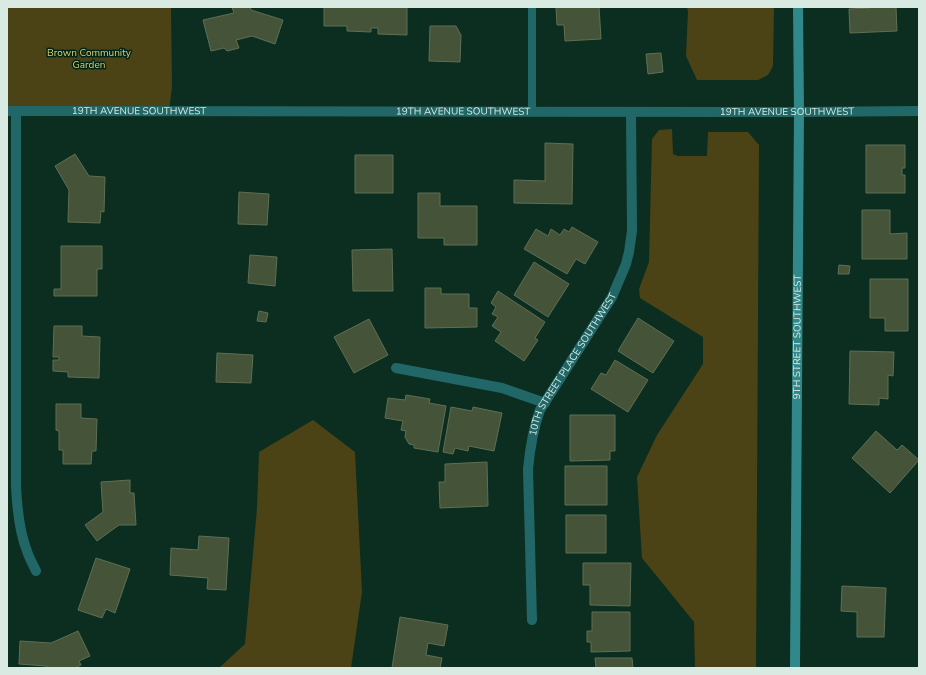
<svg xmlns="http://www.w3.org/2000/svg" width="926" height="675" viewBox="0 0 926 675" font-family="'Nunito Sans',sans-serif">
<style>
.green{fill:#4b4315}
.building{fill:#455439;stroke:#5f6f53}
.lines{fill:none;stroke-linecap:round;stroke-linejoin:round}
.lane{stroke:#226768;stroke-width:8}
.street{stroke:#226768;stroke-width:10}
.secondary{stroke:#31888a;stroke-width:10}
.labels{text-anchor:middle;dominant-baseline:central;stroke-width:3;stroke-linejoin:round;paint-order:stroke}
.park-label{font-size:10px;fill:#decd6b;stroke:#012417}
.street-label{font-size:10px;fill:#d8eae1;stroke:#012417}
</style>
<rect width="100%" height="100%" fill="#0b2e20"/>
<path class="green" d="M7,7h164l1,80 -3,24h-162z
M687,7h87l-1,59 -5,9 -10,5h-61l-11,-24 2,-44z
M672,129l1,25 5,2h29l1,-24h40l11,13 -3,523h-61l-1,-46 -52,-64 -5,-81 20,-42 46,-71v-27l-63,-39 -1,-9 10,-27 3,-123 7,-9z
M313,420l42,32 7,140 -11,76h-132l26,-24 12,-136 2,-56z"/>
<path class="building" d="M232,7h18l1,3 32,10 -8,24 -23,-8 -16,4 3,8 -12,3 -3,-3 -13,3 -8,-31 31,-7z
M324,7h83v28l-29,-1v-6h-7v4l-24,-1v-5h-23z
M556,7h43l2,32 -36,2 -1,-16h-7z
M870,7h26l1,24 -47,2 -1,-24 21,-1z
M430,26h26l5,9 -1,27 -31,-1z
M661,53l2,19 -15,2 -2,-20z
M545,143l28,1 -1,60 -58,-1v-23l31,1z
M866,145h39v23h-3v7h3v18h-39z
M75,154l14,22 16,1 -1,35 -3,-1 -1,12 -32,-1 1,-32 -14,-24z
M355,155h38v38h-38z
M239,192l30,2 -2,31 -29,-1z
M418,193h22v13h37v39h-33v-7h-26z
M862,210h28v24l17,-1v26h-45z
M572,227l26,15 -13,22 -9,-5 -9,15 -43,-25 12,-20 12,7 3,-7 9,6 4,-6 5,3z
M61,246h41v23h-5v27h-43v-7h7z
M392,249l1,42h-40l-1,-41z
M250,255l27,2 -2,29 -27,-3z
M534,262l35,22 -21,33 -34,-22z
M839,265l11,1 -1,8h-11z
M870,279h38v52h-23v-13h-15z
M425,288h16v6h28v14h8v19l-52,1z
M498,291l47,31 -10,16 3,2 -14,21 -29,-20 6,-9 -9,-6 6,-9 -6,-3 4,-7 -5,-4z
M259,311l9,2 -2,9 -9,-1z
M638,318l36,23 -21,32 -35,-22z
M369,319l19,36 -34,18 -20,-36z
M54,326h28v10l18,1 -1,41 -31,-1v-5l-15,-1v-11h6v-3h-6z
M850,351l44,1 -1,24 -5,-1v24l-9,-1v7l-30,-1z
M217,353l36,2 -2,28 -35,-1z
M615,360l33,20 -20,32 -37,-23 10,-16 5,2z
M406,395l24,4 -1,4 17,3 -8,46 -24,-4v-3l-5,-1 -4,-7 1,-6 -5,-1 2,-9 -18,-3 3,-20 17,2z
M56,404h25v14l16,1 -1,32h-4l-1,13h-28v-14h-4v-19l-3,-1z
M451,407l21,4 1,-4 29,6 -8,38 -25,-5 -1,5 -13,-3 -2,6 -10,-2z
M570,415h45v36h-5v9l-40,1z
M876,431l21,19 5,-5 17,15 -29,33 -38,-35z
M487,462l1,44 -48,2 -1,-26h6v-18z
M565,466h42v39h-42z
M130,480v13h4l2,32h-17l-22,16 -12,-16 18,-13 -2,-30z
M566,515h40v38h-40z
M199,536l30,2 -3,52 -19,-1 1,-11 -38,-3 1,-27 27,2z
M96,558l34,11 -15,44 -9,-4 -4,9 -24,-8z
M583,563h48l-1,43 -40,-1v-20h-7z
M842,586l44,2 -2,49h-27v-25l-16,-1z
M592,612h38v39l-39,1v-10h-4v-11h5z
M400,617l48,8 -4,21 -16,-3 -2,12 16,3 -2,10h-48z
M78,631l12,25 -11,5 2,4 -6,3h-28l-1,-2 -27,-2 1,-23 31,2z
M595,658h37l1,10h-37z"/>
<g class="lines">
<path class="lane" d="M532,7v105"/>
<g class="street">
<path id="s1" d="M7,111l792,1 120,-1"/>
<path d="M16,111v375c1,22 3,45 11,65 2,7 6,13 9,20"/>
<path d="M396,368l106,20 43,15"/>
<path id="s2" d="M532,620l-4,-151c2,-21 5,-40 12,-59l72,-113 14,-33 3,-12 3,-21 -1,-119"/>
</g>
<path class="secondary" id="s3" d="M795,668l4,-556 -1,-105"/>
</g>
<g class="labels">
<g class="park-label">
<text x="89" y="53">Brown Community<tspan x="89" dy="12">Garden</tspan></text>
</g>
<g class="street-label">
<text stroke="none"><textPath href="#s1" startOffset="132">19TH AVENUE SOUTHWEST</textPath></text>
<text stroke="none"><textPath href="#s1" startOffset="456">19TH AVENUE SOUTHWEST</textPath></text>
<text stroke="none"><textPath href="#s1" startOffset="780">19TH AVENUE SOUTHWEST</textPath></text>
<text stroke="none"><textPath href="#s3" startOffset="331">9TH STREET SOUTHWEST</textPath></text>
<text stroke="none"><textPath href="#s2" startOffset="267">10TH STREET PLACE SOUTHWEST</textPath></text>
</g>
</g>
<rect width="926" height="675" fill="none" stroke="#d8eae1" stroke-width="16"/>
</svg>
